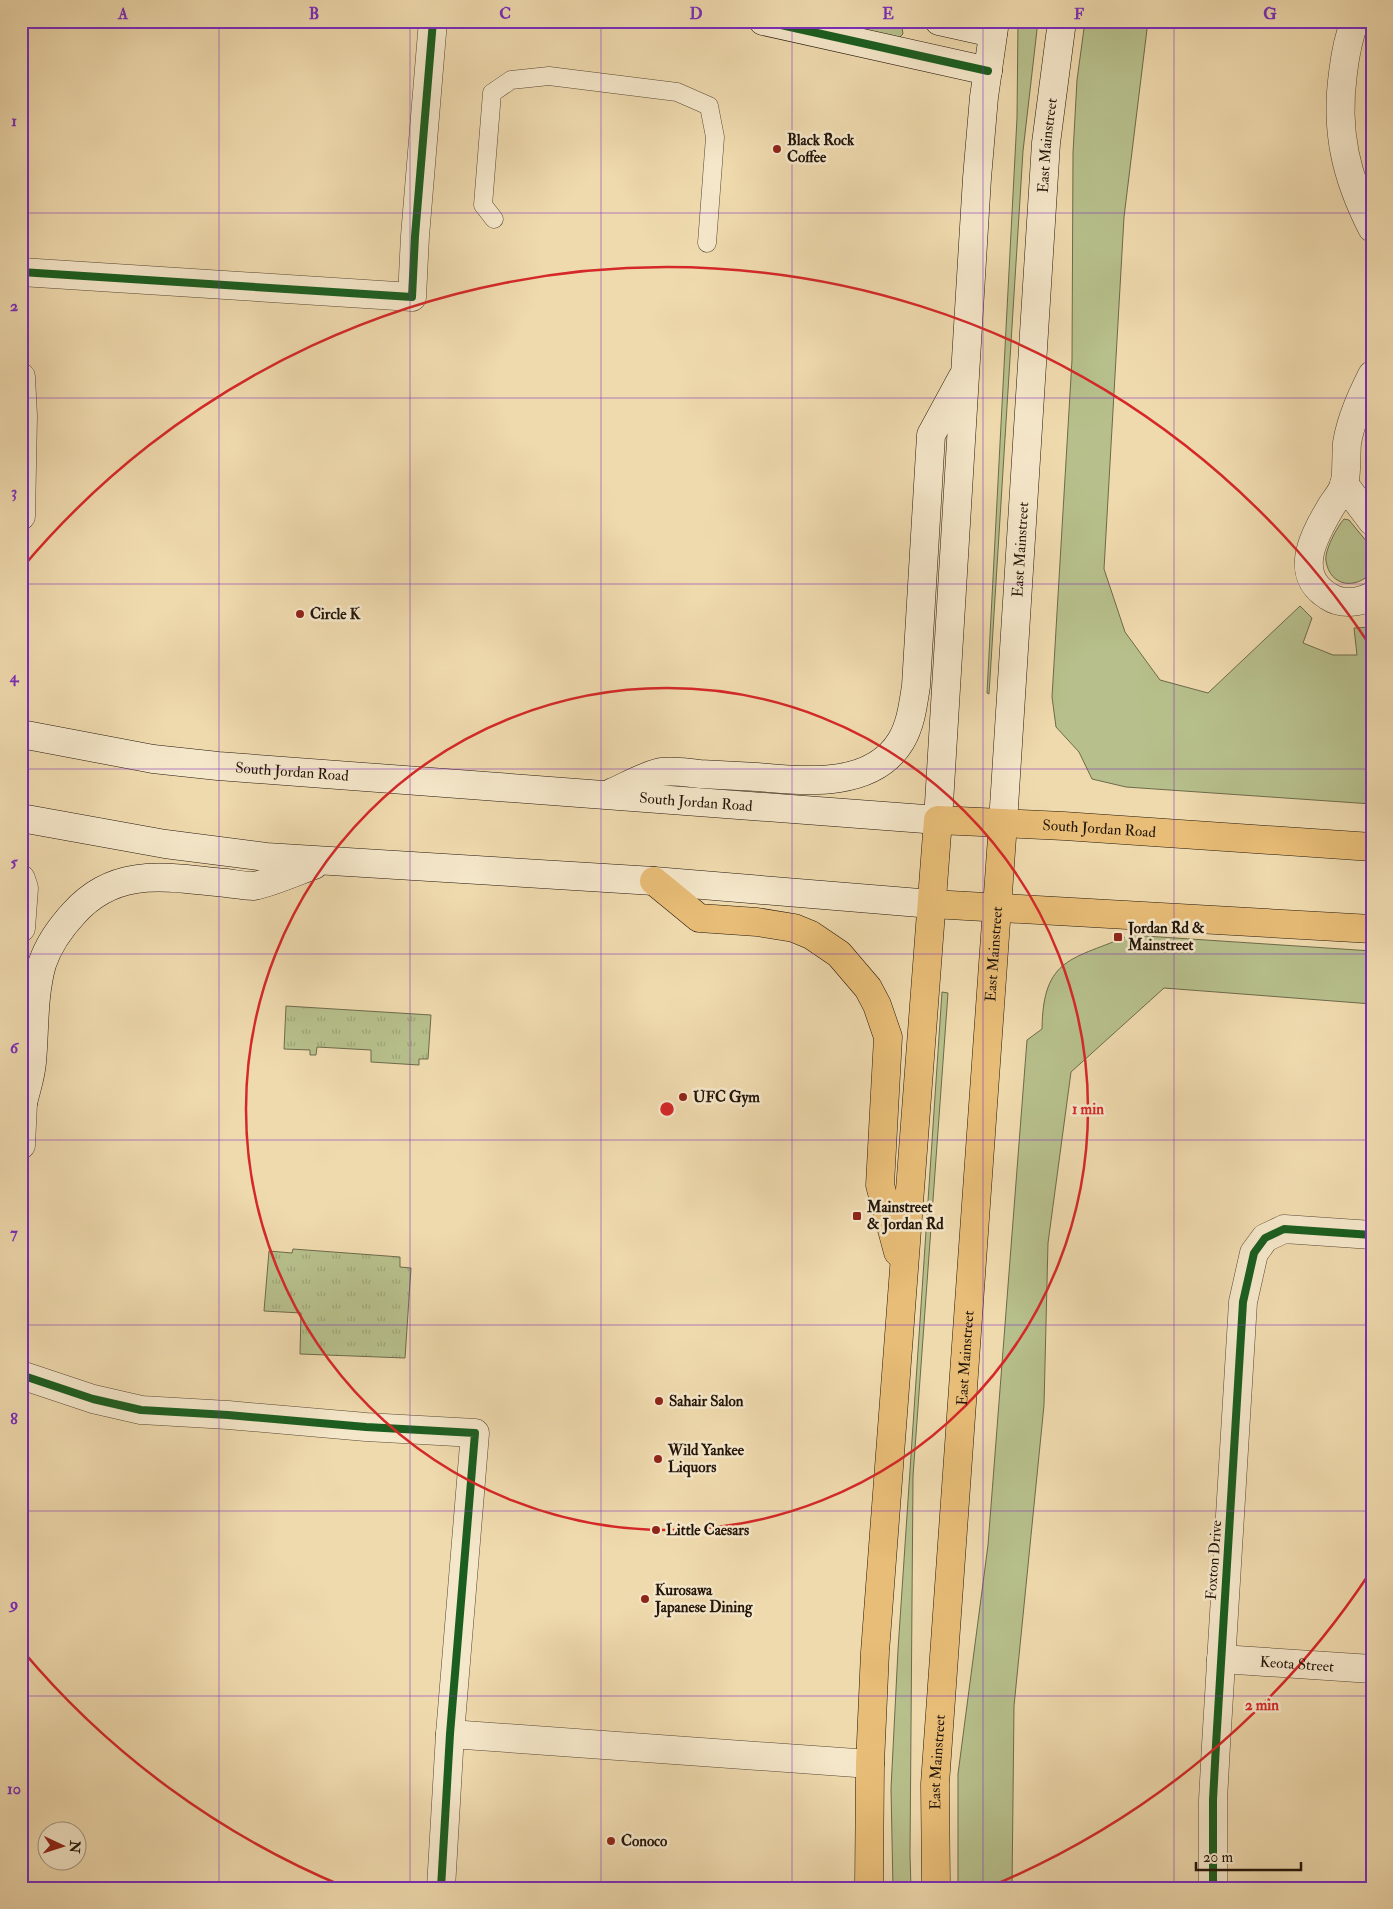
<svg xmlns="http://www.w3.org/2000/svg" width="1393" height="1909" viewBox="0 0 1393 1909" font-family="'IM FELL Double Pica',serif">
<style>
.grass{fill:#b7c08c;stroke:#6d6a4a}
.park{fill:url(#park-tufts);stroke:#6d6a4a}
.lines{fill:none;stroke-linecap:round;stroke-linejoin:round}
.lane-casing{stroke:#564632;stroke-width:19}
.street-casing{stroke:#564632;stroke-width:29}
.secondary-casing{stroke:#231509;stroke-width:29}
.primary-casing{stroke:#231509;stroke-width:29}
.lane{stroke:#f5e7ca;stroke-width:18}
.street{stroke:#f5e7ca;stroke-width:28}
.secondary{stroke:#f5e7ca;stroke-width:28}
.primary{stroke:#e8bd77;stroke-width:28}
.cycleway-casing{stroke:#f5e7ca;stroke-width:11}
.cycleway{stroke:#1b5e20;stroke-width:8}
.grid{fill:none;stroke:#7b2cbf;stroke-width:1;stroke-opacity:0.55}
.ring{fill:none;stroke:#d62828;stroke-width:2.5}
.poi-dot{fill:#8f2418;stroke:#f5e7ca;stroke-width:2}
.labels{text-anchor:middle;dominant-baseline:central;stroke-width:5;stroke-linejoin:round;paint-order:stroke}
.poi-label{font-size:15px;font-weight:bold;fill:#231509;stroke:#f5e7ca;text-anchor:start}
.street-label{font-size:15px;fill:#231509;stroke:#f5e7ca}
.centre{fill:#d62828;stroke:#f5e7ca;stroke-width:2.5}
.ring-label{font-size:15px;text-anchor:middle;font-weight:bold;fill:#d62828;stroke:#f5e7ca;stroke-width:5;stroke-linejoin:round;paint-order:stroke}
.neatline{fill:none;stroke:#7b2cbf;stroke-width:2}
.grid-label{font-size:16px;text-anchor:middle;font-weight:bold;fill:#7b2cbf}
</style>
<defs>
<pattern id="park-tufts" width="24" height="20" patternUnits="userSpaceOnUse" patternTransform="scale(1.25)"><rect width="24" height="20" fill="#b7c08c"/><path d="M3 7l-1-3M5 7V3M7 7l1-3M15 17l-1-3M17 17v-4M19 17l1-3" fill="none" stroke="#9da477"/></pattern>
</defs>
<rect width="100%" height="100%" fill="#efdaae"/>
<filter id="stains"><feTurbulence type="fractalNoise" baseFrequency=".004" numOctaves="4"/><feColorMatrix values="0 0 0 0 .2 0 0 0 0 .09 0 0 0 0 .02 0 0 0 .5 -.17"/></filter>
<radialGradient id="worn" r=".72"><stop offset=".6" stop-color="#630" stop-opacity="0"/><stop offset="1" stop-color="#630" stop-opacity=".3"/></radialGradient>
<path class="grass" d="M810,21h89l3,6 1,7 -4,4z
M1018,21h20l-15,130 -34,543 -2,-1 30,-575z
M1085,21h63l-24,196 -20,352 21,63 35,48 48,13 92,-87 12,12 -9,25 30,12h24l-3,-27 18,-1v177l-246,-17 -34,-8 -13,-27 -23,-25 -4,-30 20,-337 1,-207 4,-73z
M1344,519l5,1 23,28v24c-16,18 -42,15 -46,-11 -2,-10 11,-34 18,-42z
M1130,935l242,16v53l-208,-16 -93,84 -23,171 -4,162 -30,301 -2,182h-54v-114l30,-229 39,-505 15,-11c1,-73 31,-69 88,-94z
M942,992l6,1 -35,483 -3,379 1,33h-18l-2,-99 7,-139z"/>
<path class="park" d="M286,1006l145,9 -3,44h-9v6l-48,-3v-12l-54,-3 -1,8h-6v-5l-26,-1z
M293,1249l107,8v10l11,1 -6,90 -105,-4 1,-41 -37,-2 5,-60 23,2z"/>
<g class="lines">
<defs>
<path id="lane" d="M494,219l-11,-14 9,-112 19,-13 38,-4 128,16 32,14 6,31 -8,106"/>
<g id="street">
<path d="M1355,21c-7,17 -10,35 -12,52 -8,58 3,104 29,155"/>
<path d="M21,272l391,25 3,-61 18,-215"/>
<path d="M1372,375c-11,22 -21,44 -25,68 -1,10 0,35 -3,42 -2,7 -8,14 -12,20 -16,27 -41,68 -4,91 13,9 31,7 44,0"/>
<path d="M21,377l2,39 -2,100"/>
<path d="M1344,484l28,37"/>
<path d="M21,879l3,9 -3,40"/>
<path d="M21,1093l2,10 -2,42"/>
<path d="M21,1375l72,24 48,11 87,5 138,12 109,6 -25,301 -9,154"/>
<path id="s1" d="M1221,1659l151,10"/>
<path d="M450,1734l420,30"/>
<path d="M1213,1888v-88l3,-55 27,-443 11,-49 11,-15 19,-9 88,6"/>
</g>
<g id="secondary">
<path d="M763,21l225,50"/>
<path d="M939,21l54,12"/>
<path id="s2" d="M21,734l132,25 65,7 720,54 39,-642 7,-81 11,-76"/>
<path d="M613,792c12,-5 37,-19 49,-20 12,-2 26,1 38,2 19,1 38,2 57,3 47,4 115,12 144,-36 10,-17 12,-36 15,-55l15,-251 31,-57"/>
<path d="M21,818l144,26 101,13 388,24 278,23"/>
<path id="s3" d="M1003,823l43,-680 16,-122"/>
<path d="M23,1103c3,-13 8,-27 9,-41 3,-32 1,-66 10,-98 6,-18 19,-37 32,-51 43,-48 95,-35 152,-30 9,1 18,3 27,3 12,-1 47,-16 61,-21"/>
</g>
<g id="primary">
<path d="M654,881l45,37 58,4 37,6 17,7 28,19 29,34 9,17 11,32 -8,148 18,67"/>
<path d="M932,904l440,25"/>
<path id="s4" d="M869,1888l1,-124 5,-112 63,-832 126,6 308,21"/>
<path id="s5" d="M936,1888l-1,-104 68,-961"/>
</g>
</defs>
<use href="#lane" class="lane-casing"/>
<use href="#street" class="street-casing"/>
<use href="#secondary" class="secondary-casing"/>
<use href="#primary" class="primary-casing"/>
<use href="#lane" class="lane"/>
<use href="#street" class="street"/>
<use href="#secondary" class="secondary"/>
<use href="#primary" class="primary"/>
<defs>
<path id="cycleway" d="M763,21l225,50
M21,272l391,25 3,-61 18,-215
M21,1375l72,24 48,11 87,5 138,12 109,6 -25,301 -9,154
M1213,1888v-88l3,-55 27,-443 11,-49 11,-15 19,-9 88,6"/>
</defs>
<use href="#cycleway" class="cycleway-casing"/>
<use href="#cycleway" class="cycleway"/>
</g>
<path class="grid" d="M219,21v1867M410,21v1867M601,21v1867M792,21v1867M983,21v1867M1174,21v1867M21,213h1351M21,398h1351M21,584h1351M21,769h1351M21,954h1351M21,1140h1351M21,1325h1351M21,1511h1351M21,1696h1351"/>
<g class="ring">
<circle cx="667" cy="1109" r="421"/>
<path d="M1369 1574A842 842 0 0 1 989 1887M345 1887A842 842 0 0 1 22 1650M22 568A842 842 0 0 1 1369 644"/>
</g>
<g class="poi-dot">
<circle cx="777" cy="149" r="5"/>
<circle cx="300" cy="614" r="5"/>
<rect x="1113" y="932" width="10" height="10" rx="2.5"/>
<circle cx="683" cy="1097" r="5"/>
<rect x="852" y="1211" width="10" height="10" rx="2.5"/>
<circle cx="659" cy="1401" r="5"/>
<circle cx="658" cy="1459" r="5"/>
<circle cx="656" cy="1530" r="5"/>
<circle cx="645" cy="1599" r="5"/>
<circle cx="611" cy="1841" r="5"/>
</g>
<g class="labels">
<g class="poi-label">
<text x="787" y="140">Black Rock<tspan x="787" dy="17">Coffee</tspan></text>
<text x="310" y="614">Circle K</text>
<text x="1128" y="928">Jordan Rd &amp;<tspan x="1128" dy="17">Mainstreet</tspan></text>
<text x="693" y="1097">UFC Gym</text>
<text x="867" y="1207">Mainstreet<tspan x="867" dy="17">&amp; Jordan Rd</tspan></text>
<text x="669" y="1401">Sahair Salon</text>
<text x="668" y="1450">Wild Yankee<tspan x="668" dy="17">Liquors</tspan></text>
<text x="666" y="1530">Little Caesars</text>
<text x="655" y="1590">Kurosawa<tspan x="655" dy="17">Japanese Dining</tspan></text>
<text x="621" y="1841">Conoco</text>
</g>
<g class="street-label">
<text stroke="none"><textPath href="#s3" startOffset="679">East Mainstreet</textPath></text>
<text stroke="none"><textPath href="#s3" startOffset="274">East Mainstreet</textPath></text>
<text stroke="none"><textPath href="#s2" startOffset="274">South Jordan Road</textPath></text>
<text stroke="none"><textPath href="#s2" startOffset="679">South Jordan Road</textPath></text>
<text stroke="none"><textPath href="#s4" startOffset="1232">South Jordan Road</textPath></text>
<text stroke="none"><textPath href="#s5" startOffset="936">East Mainstreet</textPath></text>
<text stroke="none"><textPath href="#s5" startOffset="531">East Mainstreet</textPath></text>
<text transform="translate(1214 1560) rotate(-86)">Foxton Drive</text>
<text stroke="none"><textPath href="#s1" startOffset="76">Keota Street</textPath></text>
<text stroke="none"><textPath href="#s5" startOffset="126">East Mainstreet</textPath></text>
</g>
</g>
<circle cx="667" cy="1109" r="8" class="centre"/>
<g class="ring-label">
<text x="1088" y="1114">1 min</text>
<text x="1262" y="1710">2 min</text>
</g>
<rect width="1393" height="1909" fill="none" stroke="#efdaae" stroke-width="55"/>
<g transform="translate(62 1846) rotate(94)"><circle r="24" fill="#f5e7ca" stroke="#a1937d"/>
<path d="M0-4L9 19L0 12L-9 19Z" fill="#8f2418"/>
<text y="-8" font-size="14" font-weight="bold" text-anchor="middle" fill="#231509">N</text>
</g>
<path d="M1196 1862v8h105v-8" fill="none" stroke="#231509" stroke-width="2.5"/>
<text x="1203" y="1862" font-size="15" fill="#231509" stroke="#f5e7ca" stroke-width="4" paint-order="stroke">20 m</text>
<rect x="28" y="28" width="1338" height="1854" class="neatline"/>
<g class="grid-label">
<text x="123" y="19">A</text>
<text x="314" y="19">B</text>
<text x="505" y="19">C</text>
<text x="696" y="19">D</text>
<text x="888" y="19">E</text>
<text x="1079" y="19">F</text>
<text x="1270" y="19">G</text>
<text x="14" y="126">1</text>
<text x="14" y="311">2</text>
<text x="14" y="497">3</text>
<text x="14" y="682">4</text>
<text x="14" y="867">5</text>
<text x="14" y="1053">6</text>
<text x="14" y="1238">7</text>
<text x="14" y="1424">8</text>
<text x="14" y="1609">9</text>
<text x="14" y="1794">10</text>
</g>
<rect width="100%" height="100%" filter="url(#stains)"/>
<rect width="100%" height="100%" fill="url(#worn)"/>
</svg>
